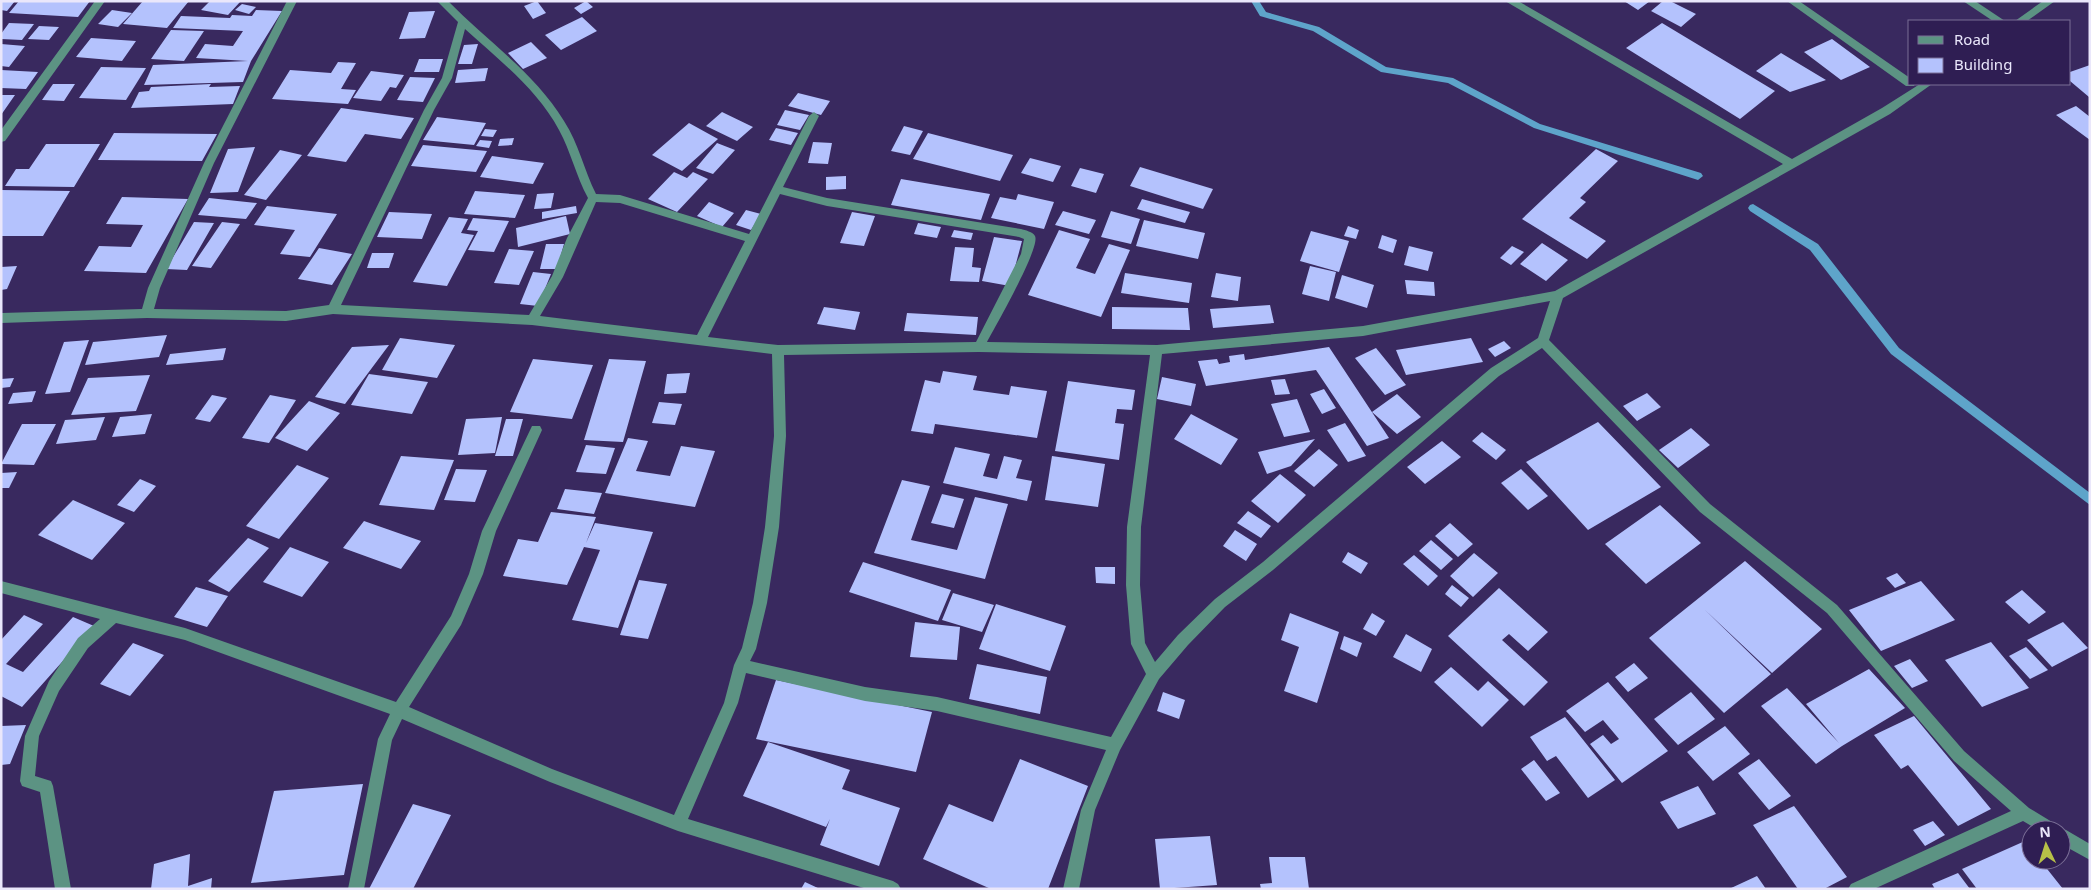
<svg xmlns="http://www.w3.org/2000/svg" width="2091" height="890" viewBox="0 0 2091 890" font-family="'Noto Sans',sans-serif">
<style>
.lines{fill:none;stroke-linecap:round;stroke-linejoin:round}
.stream{fill:#5ea4ca;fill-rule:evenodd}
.building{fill:#b4c2fd}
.minor{fill:#5c9383;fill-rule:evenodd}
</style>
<rect width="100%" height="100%" fill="#39295f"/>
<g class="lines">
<path class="stream" d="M1251,1h8l7,11 53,15 67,40 67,11 87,46 161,49 2,3 -5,4 -164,-52 -86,-45 -67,-11 -68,-41 -53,-15z
M1753,204l65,40 81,104 191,145v12l-199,-151 -81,-104 -60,-39 -2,-3 2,-3z"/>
</g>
<path class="building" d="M1,1h14l-8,10 -6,-1z
M19,1h71l-12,16 -69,-4z
M143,1h46l-22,27 -44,-4z
M210,1h23l7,1 -12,13 -27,-5z
M537,1l9,12 -13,6 -9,-13z
M586,1l7,6 -12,7 -7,-6z
M1624,1h26l-12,9z
M1663,1h7l26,13 -15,13 -30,-16z
M242,4l14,3 -7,7 -14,-4z
M112,10l20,3 -14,14 -20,-3z
M256,10l26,1 -31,50 -8,21 -99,3 9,-20 95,-4 -52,-3 9,-14 28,2 10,-15 -70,-3 8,-12 49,2 2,-3 20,1z
M435,11l-10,27 -26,1 10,-27z
M582,17l15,14 -36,19 -16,-15z
M9,23l25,1 -12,16 -21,-1v-5z
M1662,23l113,68 -35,28 -114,-71z
M39,26l20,1 -10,13 -21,-1z
M171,30l33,1 -20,30 -33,-2z
M91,38l45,3 -14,20 -46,-4z
M1832,39l38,28 -29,13 -37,-28z
M531,42l16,16 -24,11 -15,-16z
M1,44l24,2 -16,21 -8,-1z
M478,44l-6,20h-14l6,-19z
M1781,53l45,27 -36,12 -34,-21z
M419,59h24l-4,13h-25z
M338,62l18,1 -15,26 15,1 -8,14 -76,-5 18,-29 41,3z
M2090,65v31l-1,1 -19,-16v-9z
M101,67l45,1 -20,32 -47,-2z
M488,68l-3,13 -30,2 3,-13z
M1,70l37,2 -12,17 -25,-1z
M371,71l33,4 -8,13 -6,-1 -9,14 -28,-3z
M410,77l25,1 -12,24 -26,-2z
M53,84h22l-11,17 -22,-1z
M211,84l-2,3 31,-1 -7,18 -102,4 8,-16 10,-1 2,-4z
M798,93l32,8 -9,14 -33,-9z
M1,95h14l-14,20z
M2076,106l14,11v23l-34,-25z
M341,108l73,10 -13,21 -36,-5 -19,28 -39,-6z
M785,110l24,5 -9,15 -23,-5z
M722,112l31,15 -16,14 -31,-15z
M437,117l49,6 -12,22 -51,-5z
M689,123l29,16 -36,32 -30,-16z
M904,126l19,5 -13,24 -19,-4z
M776,128l22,5 -7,12 -22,-5z
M485,129l12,1 -4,7 -12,-1z
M114,133l103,1 -15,27 -104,-1z
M928,133l85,22 -13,26 -87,-22z
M514,138l-2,7 -14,1 2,-7z
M480,140l12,1 -3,7 -13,-2z
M813,142l19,1 -4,21 -20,-1z
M717,143l18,7 -22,24 -17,-6z
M46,144h54l-26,43 -69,-1 11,-17h13z
M423,145l64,6 -11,21 -65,-6z
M255,147l-17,45 -28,1 18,-44z
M1596,149l22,12 -38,37 6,4 -17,16 37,23 -19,18 -65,-40z
M280,150l22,5 -36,45 -22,-5z
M492,156l52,7 -11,21 -53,-7z
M1030,158l31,8 -8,16 -32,-9z
M1140,167l73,22 -10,20 -73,-23z
M1080,168l24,6 -8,19 -25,-7z
M674,172l13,6 6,-6 15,7 -31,33 -29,-13z
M846,176v13l-20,1v-13z
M901,179l89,15 -9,26 -90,-15z
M1,190l69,1 -27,45h-42z
M475,191l50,4 -10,23 -51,-4z
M554,193l-3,15 -17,1 3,-15z
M1018,194l36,8 -10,27 -53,-11 9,-21 16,3z
M122,197l66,2 -42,74 -62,-2 15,-25 32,1 12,-22 -37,-1z
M209,198l48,5 -11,16 -48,-4z
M1142,199l48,13 -5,11 -48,-14z
M709,202l25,11 -12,14 -25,-11z
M267,206l70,8 -27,43 -30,-3 15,-24 -41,-5z
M576,206l1,7 -35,6v-7z
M746,210l15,4 -10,16 -15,-5z
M1063,211l33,9 -7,14 -34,-9z
M1111,211l29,8 -9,25 -30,-7z
M389,212l43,2 -10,25 -45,-2z
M852,212l23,4 -11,30 -24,-3z
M566,216l4,18 -52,13 -2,-19z
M449,217l19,2 -7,14 13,2 -27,51 -34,-4z
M473,218l36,3 -15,31 -26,-2 10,-19 -11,-1z
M1144,220l61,13 -7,26 -62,-13z
M194,222l20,1 -27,47 -21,-1z
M222,222l18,2 -29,44 -19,-2z
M918,223l23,4 -4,11 -23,-4z
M1348,226l11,4 -3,9 -12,-3z
M954,230l19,3 -2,7 -20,-3z
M1059,230l31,9 -14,29 19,6 14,-30 21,6 -29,67 -73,-22z
M1311,231l38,10 -10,31 -39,-11z
M1382,235l15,5 -4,13 -15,-5z
M994,237l28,4 -12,45 -28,-5z
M1542,243l26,17 -22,21 -26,-17z
M546,244h18l-7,25h-17z
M1409,246l24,6 -5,19 -24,-6z
M1512,246l12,6 -13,13 -11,-7z
M955,247l19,1 -2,19 9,1 -2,14 -29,-1z
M319,248l33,6 -20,31 -34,-6z
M509,249l25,2 -15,34 -25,-2z
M372,253h22l-5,15h-22z
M17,266l-10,23 -6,1v-23z
M1310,266l26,6 -7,29 -27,-7z
M533,272l18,2 -13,32 -18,-2z
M1125,273l67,10 -3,20 -68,-10z
M1216,273l25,4 -3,24 -27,-4z
M1342,275l32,10 -7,23 -32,-10z
M1405,280l29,2 1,14 -28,-2z
M1270,305l4,18 -61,5 -3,-19z
M824,307l36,5 -5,18 -38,-6z
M1112,307l76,1 2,22 -78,-1z
M907,313l71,4 -2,18 -72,-4z
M167,335l-8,22 -74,8 8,-23z
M400,338l55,7 -18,33 -55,-8z
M1471,338l12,24 -77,13 -10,-25z
M89,340l-19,52 -25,2 19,-52z
M1504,341l7,7 -16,9 -7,-8z
M389,345l-44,59 -30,-7 37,-50z
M1329,347l60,91 -22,8 -51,-76 -110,16 -8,-25 19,-2 2,5 11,-2 -1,-6 15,-2 1,6z
M226,348l-3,12 -57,5 4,-11z
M1376,348l30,37 -21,10 -30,-37z
M533,359l60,6 -21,54 -62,-7z
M609,359l37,2 -23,81 -39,-2z
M943,371l34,5 -4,14 36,5 2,-9 36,5 -10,47 -102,-14 -2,10 -22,-3 14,-51 15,3z
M690,373l-4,20 -22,1 3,-20z
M369,374l59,8 -16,32 -61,-9z
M150,375l-14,36 -65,4 17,-37z
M1162,377l34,7 -5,22 -34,-7z
M14,378l-4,9 -9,1v-9z
M1285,379l5,15 -15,1 -4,-15z
M1068,381l67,9 -3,20 -15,-1 -2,14 9,1 -5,36 -64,-9z
M1324,389l12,19 -14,6 -12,-20z
M36,391l-4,11 -24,2 5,-11z
M1647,393l14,14 -24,14 -14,-15z
M1397,394l24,23 -24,17 -25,-22z
M212,395l15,3 -17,24 -15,-3z
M270,395l26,5 -27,43 -27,-5z
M1297,399l13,33 -26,5 -13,-33z
M309,401l31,12 -33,38 -32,-13z
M659,402l23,2 -7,21 -23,-2z
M152,414l-7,20 -33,3 8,-20z
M1191,414l47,25 -17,26 -47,-26z
M105,417l-9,23 -40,4 9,-24z
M502,417l-7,36 -37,2 8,-36z
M506,419h17l-10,37h-18z
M1598,422l63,65 -73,43 -62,-68z
M1345,423l21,33 -18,6 -21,-32z
M22,424h34l-22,41 -33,-1z
M1691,428l19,17 -32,23 -19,-18z
M1482,432l24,18 -10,10 -24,-19z
M628,438l20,3 -12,30 34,5 11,-30 34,5 -20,56 -90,-14z
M1315,439l-24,27 -24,8 -9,-22z
M1442,441l19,16 -36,27 -18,-17z
M586,445l29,3 -9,26 -30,-2z
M955,447l35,7 -7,22 14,3 7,-23 18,4 -6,18 16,3 -5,20 -84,-18z
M1319,449l19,16 -24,22 -20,-16z
M401,456l53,4 -20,50 -55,-5z
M1052,456l53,8 -7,43 -53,-7z
M297,465l32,13 -50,61 -33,-13z
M456,469l31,1 -12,32 -31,-2z
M1521,469l27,27 -20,14 -27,-27z
M17,472l-8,16h-8v-15z
M1280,474l26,21 -28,28 -27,-22z
M140,479l16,7 -22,26 -17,-7z
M902,480l28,6 -19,54 46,10 18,-53 33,7 -23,75 -111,-26z
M565,489l37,4 -8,21 -37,-5z
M942,494l22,5 -10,29 -23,-5z
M73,500l52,23 -33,37 -54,-25z
M1660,505l41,38 -55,41 -41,-40z
M1248,511l23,15 -10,12 -24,-15z
M551,512l45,5 -10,26 9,-20 58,9 -35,96 -46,-8 28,-70 -16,-3 -17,38 -64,-9 15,-37 20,3z
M364,521l57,20 -20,28 -58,-21z
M1450,523l23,21 -15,13 -23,-21z
M1235,530l22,14 -11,17 -23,-15z
M248,538l21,10 -40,44 -21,-11z
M1431,540l22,19 -12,11 -22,-19z
M290,547l39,15 -27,35 -39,-15z
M1348,552l20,11 -7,11 -19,-12z
M1474,553l24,20 -25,24 -23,-21z
M1414,555l24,21 -10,10 -25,-22z
M1745,561l77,68 -50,44 -68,-64 67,65 -47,39 -75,-75z
M863,562l88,28 -13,31 -89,-29z
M1095,567h20v17l-19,-1z
M1897,573l9,10 -11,5 -9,-10z
M639,580l28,4 -19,55 -28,-4z
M1921,581l34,39 -74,31 -32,-41z
M1452,585l17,13 -8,9 -16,-13z
M196,587l32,9 -21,31 -33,-10z
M1499,588l49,44 -20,19 -19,-17 -7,6 46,42 -24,24 -76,-70z
M2022,590l24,22 -17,12 -24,-22z
M953,593l41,12 -12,27 -40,-12z
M996,604l70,22 -16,45 -71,-22z
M1290,613l49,19 -22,71 -33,-12 15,-44 -18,-7z
M1372,613l13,8 -9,15 -13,-7z
M24,615l19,9 -37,40 17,8 50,-55 21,9 -72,81 -21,-11v-56z
M915,622l45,5 -3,33 -47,-3z
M2063,622l25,26 -36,19 -25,-27z
M1406,634l26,15 -11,23 -28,-15z
M1344,636l18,7 -5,14 -17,-8z
M1991,642l38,46 -47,19 -37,-47z
M133,643l31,12 -34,41 -30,-12z
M2026,647l22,23 -18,9 -21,-23z
M1910,659l18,22 -16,7 -18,-22z
M1634,663l14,15 -20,14 -13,-15z
M977,664l70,13 -7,37 -71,-15z
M1451,667l27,24 10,-10 21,19 -27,27 -48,-45z
M1869,669l36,39 -63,38 -26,18 -55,-58 26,-18 52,55 -33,-39z
M776,680l156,32 -16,60 -160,-33z
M1608,682l60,69 -46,32 -32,-39 13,-9 8,9 8,-5 -16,-19 -18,12 -19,-21z
M1163,692l22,8 -6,19 -22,-8z
M1691,692l24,27 -37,26 -24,-26z
M1914,716l77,93 -33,17 -50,-61 -7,4 -27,-34z
M1565,717l50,63 -27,18 -32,-42 -9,5 -17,-24z
M26,725l-16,39 -9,1v-39z
M1725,726l25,28 -37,27 -26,-29z
M768,742l82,28 -8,19 58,19 -21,58 -59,-21 10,-26 -4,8 -83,-31z
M1020,759l68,27 -40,103h-57l-68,-30 26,-55 44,18z
M1759,759l32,37 -22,14 -31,-37z
M1534,760l26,33 -14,8 -25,-32z
M363,784l-19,91 -93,8 23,-92z
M1698,786l18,28 -38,15 -18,-27z
M413,804l38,11 -38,74h-44z
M1794,806l53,71 -23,12h-26l-45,-64z
M1933,821l12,14 -20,11 -12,-16z
M1210,836l7,49 -57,4 -5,-50z
M2025,841l6,8v11h9l23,29h-86l-15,-20z
M190,854l-2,32 24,-8 -1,11h-60l3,-25z
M1269,857h36l4,32h-48l-1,-5 12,-1z
M1958,873l12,16h-35l-3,-5z
M1757,876l9,13h-37z
M805,882l15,7h-19z"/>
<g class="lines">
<path class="minor" d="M95,1h10l-100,140 -4,1v-12z
M287,1h10l-83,162 -54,125 -6,21 132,2 43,-6 95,-195 18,-32 16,-56 -21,-21h11c39,40 87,72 116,120 15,23 20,49 32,73l24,1 129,39 60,-118 5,-4 5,4 -36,71 44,11 194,31c4,1 12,3 14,7 6,11 -40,91 -48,106l170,3 206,-19 192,-35 228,-127 -278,-163h13l274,158 90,-51 38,-24h12l-42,30 -327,184 -14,42 161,164 127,101 127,146 65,57 28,17 2,3 7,2 24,14v16l-29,-16v-14h-23l-15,-9 -149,68h-26l3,-5 160,-73 -57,-50 -127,-148 -127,-101 -158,-164 -43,28 -226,194 -48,37 -37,38 -29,34 -39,71 -25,60 -16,79h-16l18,-79 25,-60 -169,-39 -72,-10 -119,-28 -8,30 -50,116 205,62 5,3 3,5h-34l-189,-58 -128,-49 -148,-63 -10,21 -28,149h-16l30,-150 12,-25 -205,-74 -69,-17 -28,25 -29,43 -20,45 -4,40 16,5 2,5 18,103h-16l-15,-97 -18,-6 -2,-5 5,-45 24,-55 29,-43 22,-19 -99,-26v-12l184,47 211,74 55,-86 18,-42 13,-43 50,-105h8l2,4 -46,101 -13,43 -22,51 -52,82 143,62 122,46 50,-112 10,-38 8,-17 11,-45 12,-76 9,-91 -2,-82 -240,-29 -199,-11 -47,7 -139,-3 -146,5v-10l141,-4 6,-21 56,-125zM465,29c34,31 72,60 94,101 12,22 17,46 29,68l-21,40 -15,38 -23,39 -188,-10 93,-195 18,-32zM780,194l47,12 192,31 5,2 -3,15 -45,88 -198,3 -70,-8zM596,202l24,1 125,38 -48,94 -157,-19 23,-39zM1550,301l-12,37 -47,30 -228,194 -48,37 -37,36 -23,27 -10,-19 -5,-58 1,-58 21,-173 201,-18zM979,352l171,3 -23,172 -1,58 5,59 15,30 -35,63 -174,-40 -72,-10 -115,-26 6,-12 11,-46 12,-76 7,-91 -2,-81z
M1787,1h12l111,77v6h5l-1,2h-8z
M1963,1h12l30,20h-12z
M2043,1h12l-28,20h-12z"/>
</g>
<rect width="2091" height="890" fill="none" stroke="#eae7fb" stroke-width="5"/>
<rect x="1908" y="20" width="162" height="65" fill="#2f1e53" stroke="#7a6e96"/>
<rect x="1918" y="36" width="25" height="8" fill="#5c9383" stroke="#7a6e96"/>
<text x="1954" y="45" font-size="15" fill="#eae7fb">Road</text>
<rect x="1918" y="58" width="25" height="15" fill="#b4c2fd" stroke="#7a6e96"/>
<text x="1954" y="70" font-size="15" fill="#eae7fb">Building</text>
<g transform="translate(2046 845) rotate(356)"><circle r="24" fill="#2f1e53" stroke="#7a6e96"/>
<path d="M0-4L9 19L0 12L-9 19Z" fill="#b7c148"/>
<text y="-8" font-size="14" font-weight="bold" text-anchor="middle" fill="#eae7fb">N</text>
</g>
</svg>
